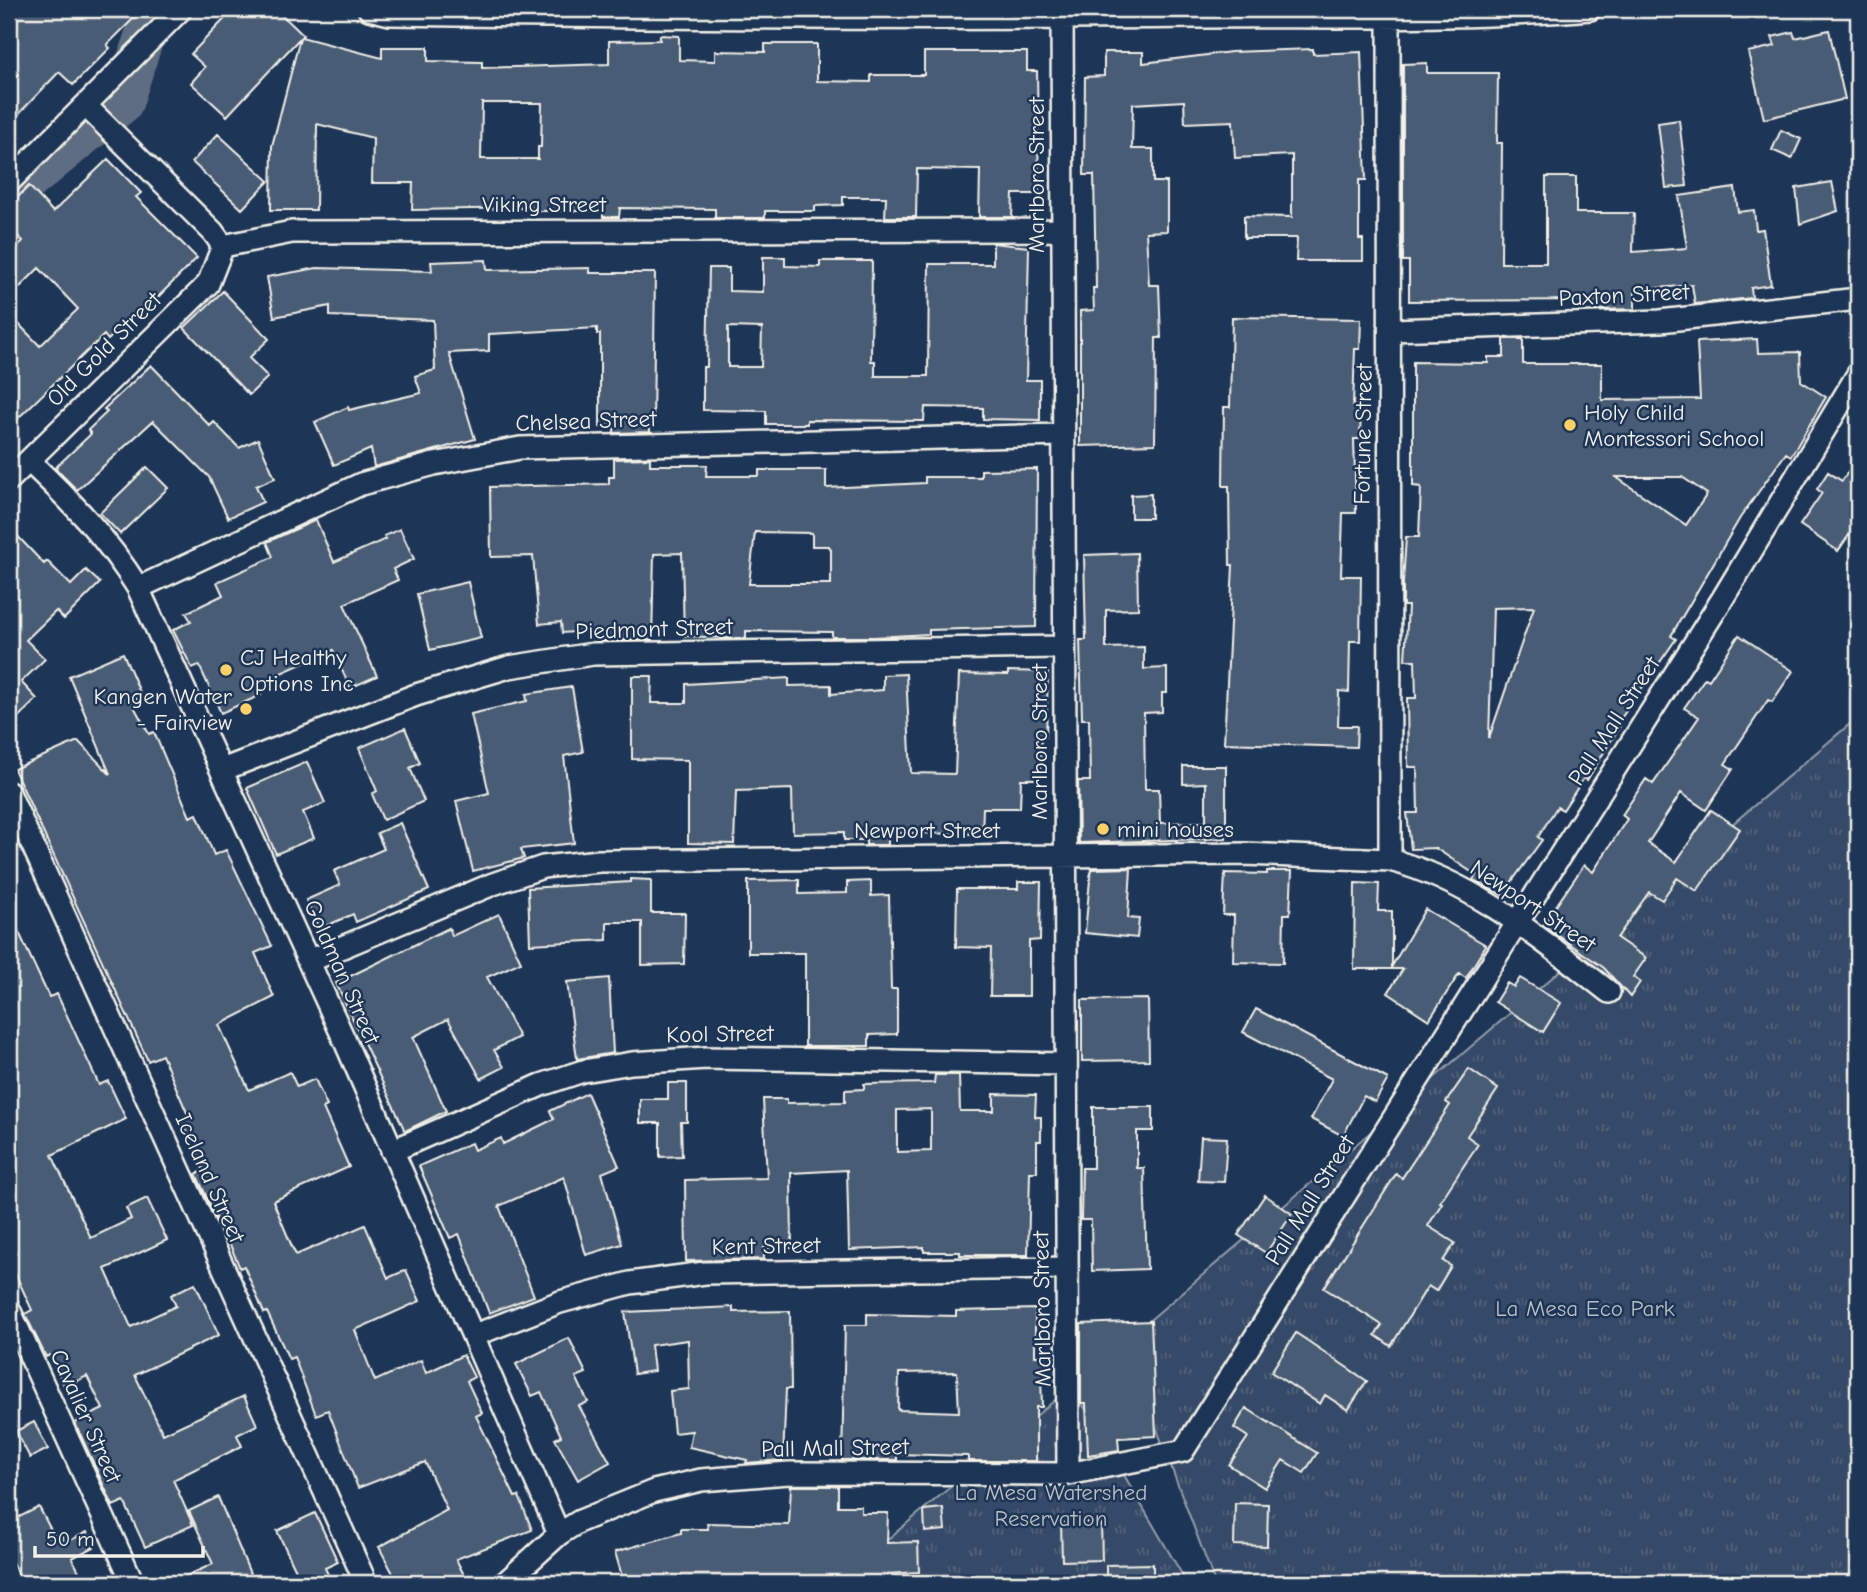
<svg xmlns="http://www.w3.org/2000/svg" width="1867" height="1592" viewBox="0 0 1867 1592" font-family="'Comic Neue',sans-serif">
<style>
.park{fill:url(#park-tufts);stroke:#949ea8;stroke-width:2}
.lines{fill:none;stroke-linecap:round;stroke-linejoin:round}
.river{stroke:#5e6d82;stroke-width:40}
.building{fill:#485b74;stroke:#f4f1e8;stroke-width:2;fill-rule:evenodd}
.minor-casing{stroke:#f4f1e8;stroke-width:26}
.minor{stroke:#1d3557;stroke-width:21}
.poi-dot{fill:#ffd166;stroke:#1d3557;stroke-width:2.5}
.labels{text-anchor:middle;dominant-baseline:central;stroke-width:5;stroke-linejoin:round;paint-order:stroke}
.street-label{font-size:23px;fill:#f4f1e8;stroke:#1d3557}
.poi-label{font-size:23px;fill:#f4f1e8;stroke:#1d3557;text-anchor:start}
.park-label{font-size:23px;fill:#bbbfc1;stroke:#1d3557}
</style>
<defs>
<pattern id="park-tufts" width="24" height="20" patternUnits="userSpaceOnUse" patternTransform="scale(1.75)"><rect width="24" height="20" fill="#354a67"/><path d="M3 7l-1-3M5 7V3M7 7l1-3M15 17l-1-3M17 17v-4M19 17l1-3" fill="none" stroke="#53657d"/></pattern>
</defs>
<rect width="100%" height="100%" fill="#1d3557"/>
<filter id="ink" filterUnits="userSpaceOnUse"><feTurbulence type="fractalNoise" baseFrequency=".0143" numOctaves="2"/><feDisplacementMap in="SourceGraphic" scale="14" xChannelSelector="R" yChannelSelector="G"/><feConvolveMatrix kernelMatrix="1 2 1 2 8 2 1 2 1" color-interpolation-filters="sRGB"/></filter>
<g filter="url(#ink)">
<path class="park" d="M1858,717v866h-643l-91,-241z
M1072,1386l115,197h-352z"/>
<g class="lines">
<path class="river" d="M9,197l114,-94 30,-94"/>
</g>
<path class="building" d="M19,9h124l-36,36 3,3 -37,37 -14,-13 -50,52v-105z
M234,9h42l27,26 -2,2 81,21v-11h46v14l54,1v6l127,-4v-23l51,-1v-5l19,1v24l36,1v-10l50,1v-8h52v37l54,1v-7h53v-23h103v19h10l2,123h-26l-1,23h-33l1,-47 -63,-1 -1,48h-31l1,-20h-43v8l-28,1v5h-50v7h-50v-9l-95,-1 -1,9h-16v-6h-66v-3l-125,2 1,-27h-41l1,-45 -56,-14 -1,86h-45l1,-64 28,-108 -73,78 -36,-33 14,-16 -14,-13zM482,103h60l-1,44h-3v12h-57z
M1829,30l16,69 -81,20 -16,-67 27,-6 -3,-9 21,-5 2,6z
M1313,49v5l48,-2 5,128h-7v59h4v22h-67l1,-23h-53v-22l48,1v-62l-57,3 -2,-37 -48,2 -1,-22 -51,3 -1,45h21v33h14v49l-21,1 3,53h10l2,53h-5l-1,106 -75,2v-135l14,-1 -1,-22h3l-2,-113h-10l1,-98 19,-1v-24h39v11l88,-11z
M1427,63v10h71l-1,70h5l-1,120h45v-86h30v36h58l-1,39 54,-4 -8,-52 56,-8 3,24 16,-2 2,20 7,-1 8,56 -20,3 1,10 -57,6 -3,-19 -57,5v19l-39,1v-10l-187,1v-40h-6v-197z
M1679,120l8,66 -21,2 -8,-65z
M1781,130l20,9 -9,20 -20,-9z
M218,134l51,47 -27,28 -50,-47z
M108,159l33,34 -5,4 61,61 -49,49 -3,-3 -37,36 -4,-5 -95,92v-113l31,32 38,-37 -39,-41 -30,30v-42l14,-15 -14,-14v-21l20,-20 24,26z
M1832,182l6,29 -38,13 -4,-36z
M993,243l36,4 -3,133h14v40l-57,-1v-11l-58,-1 -1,14 -117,-1v4h-41v-13l-63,-1v-43h4l2,-99h20v23l34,1v-35h22v9l35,1v-6h52l-1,100h4v15h53l1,-112h64zM728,327l34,1 -1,39h-33z
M486,260l1,10 103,-2v5h65l-2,153h-3v6l-36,1v-7l-14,1v-93h-3v-6l-108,6v17l-40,2 26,86 -101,28 -3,-18 -37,16 -19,-43 33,-15 1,3 72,-17 -6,-17 20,-6 -2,-50 -103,-4v-10l-56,11 -7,-40 50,-9 115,3 -1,-9z
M223,291l46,48 -20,19 19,19 -19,18 -65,-67z
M1232,317l129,2 -1,30h-5l-2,57h8l-1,33h-6l2,74h-13l-2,63h20l-1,65h-10l-1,51 -10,-1 -1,35h19l-1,21 -132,-4 9,-178h-3l-1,-79h-6l1,-79h6z
M1504,339h19v25h79v36l98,-1 -3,-57 60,-3 1,14 42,-1 1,29 25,16 -35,59 -5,-3 -46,65 -69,118 5,3 -59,85 3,2 -33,54 -3,-2 -21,32 -6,-3 -19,30 4,3 -40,55 -29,-15 3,-5 -41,-27 -24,1 -4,-36h11l-1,-46h-9l-1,-69h9l-1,-38h-10l3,-54h-5v-23l3,-46h13l2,-50 -8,-1v-124l75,1v-6h16zM1616,477h66l25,17 -21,31zM1534,607l-45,131 4,-130z
M151,365l59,61 4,-4 25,26 19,-9 17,39 -19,8 7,16 -35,16 -19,-41 -56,-56 -76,69 -22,-22 36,-34 -3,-4 19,-18 -3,-3z
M1858,456v66l-20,29 -38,-26 22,-32 -5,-4 11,-17 14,9z
M650,458v7h57l-1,11h53v-6h67v18l99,-5v-6h56v-7l56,-1 -1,158 -107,3v4l-55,3h-42v-5l-86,-1v8l-62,-3 -2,-83 -28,1 -2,86h-51v-10l-39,3 -1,-11 -22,2 -6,-68 -42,1 -1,-70 119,-3v-7h5v-18zM755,532l57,1v13h17l2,4v34h-82z
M147,467l21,21 -48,46 -20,-21z
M1151,494v24h-20v-23z
M316,520l18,42 52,-23 -2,-3 16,-7 14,30 -21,10 5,11 -54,24 33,72 -27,12 -17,-38 -77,34 5,11 -40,18 -22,-48 -7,3 -19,-38 18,-9 -5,-8 37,-18 -6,-13 56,-25 -6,-15z
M9,527l35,37 3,-3 24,24 15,-15 14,13 -36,36 -8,-8 -30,29 19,19 -24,23 16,17 -28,27z
M1137,553l1,56 -32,1v38l38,-1v22l23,-1v25h-5v19l-18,1 1,76h14l1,34 45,-1v17l-126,4 -1,-62h12l-1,-62h-7l-2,-79h6l-2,-85z
M468,582l13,56 -51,12 -13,-56z
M1739,635l54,36 -21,31 -4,-2 -43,64 8,5 -27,41 -25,-17 -33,50 28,19 35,-52 29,19 -43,62 -20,-13 -15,22 -13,-8 -32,46 29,20 -13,19 7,5 -10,15 -26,-29 -61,-43 41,-60 9,7 34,-53 -5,-4 24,-36 7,5 46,-67 -15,-9 21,-30 4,2z
M123,653l19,44 -11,4 18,33 5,-2 36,85 7,-3 17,41 12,-5 46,96 -17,7 19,44 -55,28 14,31 16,34 41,-18 7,15 18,-8 12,27 -4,2 26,59 -76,34 20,48 3,6 69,-30 23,53 18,-8 14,31 -65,29 20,51 46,-21 5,13 37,-18 11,22 -7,4 15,32 -6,3 39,81 4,-1 13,34 -76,29 12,24h-70l-19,-36 68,-37 -22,-48 -67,26 -30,-78 -12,5 -22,-58 -5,2 -22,-47 -3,1 -20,-47 -4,2 -21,-49 -2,1 -21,-46 8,-3 -23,-53 7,-3 -26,-60 -14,6 -134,-292 64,-28 32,33 -41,-98z
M1008,671l40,1 -2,65h-5l-1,42h-19l-1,29h-37l-1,26 -94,-1v12h-22v-5h-22v-8l-51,1 -1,-44 -56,2 -2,53 -46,-1v-83l-56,-1v-83h20l-1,27h35v-19l103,-6v8l42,-1v9l52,-4v-15l23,-1 5,99 44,1 4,-100 49,1z
M572,687l11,65 -19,4 10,87 -53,6 3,9 -51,13 -17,-70 33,-8 -18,-79 56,-13 -1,-7z
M405,728l15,35 -10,5 14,33 -41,19 -11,-26 5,-3 -18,-43z
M307,762l18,41 -22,9 11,26 -38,16 -29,-66z
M1183,766h43v72l-20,1v-56l-23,1z
M400,823l29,67 -73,32 -3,-8 -34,15 -13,-29 34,-15 -6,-14 50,-22 -7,-16z
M1131,868l-3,50 11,1 -2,19 -52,-5 6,-64z
M1267,871h25l-2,43h-6l-1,49 -50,-1 1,-47h-11l2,-42 42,1z
M630,879l21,1v33h34l-1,51 -42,1v-43h-35v18l-77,4 -2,-56 102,-6z
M799,880v14l48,-1v-11l24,-1v15l18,-1 2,94h6v45l-28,1v11h-64v-93h-57v-72z
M1018,882h23l-1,58 -11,1v55h-39l1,-48 -35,-1 1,-58h61z
M1355,883l24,1 -1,27h14v55l33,-57 61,36 -20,33 -7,-4 -30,46 -41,-27 15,-24h-49z
M9,911l40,86 8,-3 42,91 9,-4 18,38 -74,36 39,83 40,-19 -5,-11 21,-10 20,42 -62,29 26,58 45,-21 -5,-11 24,-12 24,52 -84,40 28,59 81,-38 13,29 -20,10 5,11 -69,34 20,45 -48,22 -21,-46 -11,5 -38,-83 28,-14 -16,-33 -22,11 -15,-32 -4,2 -21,-43 7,-4 -23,-50v-4l7,-3 -7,-16z
M499,914l22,48 -34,15 32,60 -25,13 10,17 -23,12 -33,-60 -35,18 33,74 -41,20 -69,-148 113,-55 3,8z
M609,978l4,75 -36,6 -10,-77z
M1520,978l41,25 -18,29 -48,-30 12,-19 7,4z
M1148,999l1,61 -67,1v-61z
M1256,1009l132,70 -13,23 -11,-6 -21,40 -32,-17 21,-40 -89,-47z
M1469,1069l29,20 -31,47 11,8 -38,58 2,1 -14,23 27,17 -12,18 8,5 -15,25 -8,-5 -37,60 -16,-11 7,-10 -58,-37 72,-114 6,4 48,-73 -4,-3z
M935,1075h24l1,36h34v-17l42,1 -1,22h6v24h-4v31h-7l-2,83h-68v-3h-36v-5l-75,3 -2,-80 -56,3 1,75h-28v11l-78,2 -1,-81 82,-2 -4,-79h24v4l58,-1v-12l19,-1v-5l70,-1zM931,1109v42l-34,1v-42z
M668,1083h19v39h-6l1,34 -22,1v-34h-20v-24h28z
M587,1093l32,73 -17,7 20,71 -36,11 -22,-78 -65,29 35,90 -45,17 -30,-79 -9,4 -31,-72 52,-23 3,7 27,-12 2,6 51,-25 -4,-8z
M1093,1107h60v24h-16v37h7l3,101 -55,2 -1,-51h-10l1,-52h11z
M1201,1137l26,1 -3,44 -26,-1z
M1265,1195l27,19 -26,39 -28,-18z
M733,1307v5l57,-1 1,78h-5l-3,71 -37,3 1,-3 -58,-13 3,-16 -18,2 -4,-42 19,-2 -1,-49 -37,5 3,26 -20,3 -9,-62z
M1035,1309v47h9v20h-3l1,31h-6v54h-68v-5l-71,-2v6h-55l3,-135h22v-11l89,2v-5zM957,1372l2,40 -61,-2 1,-37z
M1151,1321l5,115 -38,2 1,12 -31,5 -2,-52h-5v-79z
M1296,1333l71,48 -19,29 -23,-15 -5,9 -49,-32z
M569,1338l17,35 -10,4 12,25 -9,4 31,56 -32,18 -23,-41 6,-3 -20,-44 -9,4 -16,-32z
M1246,1408l71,45 -13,20 -21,-13 -18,28 -36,-23 19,-28 -14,-9z
M34,1422l14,27 -18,9 -14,-27z
M791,1486h47v20h23v7h27l-1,30 31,-1 1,30 -32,2v9h-206v-7l-26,7h-31l-9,-31 66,-19v-4h27l-1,-6 82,2z
M218,1497l36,86h-83l42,-19 -24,-53z
M1235,1503l33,1 -1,42 -33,-1z
M39,1507l15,29 6,-3 5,10 22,-11 7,15 -22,11 13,25h-63l-13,-27v-34z
M943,1508l2,22 -20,2 -1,-22z
M315,1513l23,49 -13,6 7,15h-30l-25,-52z
M1101,1522l1,38 -40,1 -1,-38z
M1153,1564v19h-47v-18z"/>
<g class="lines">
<defs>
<path id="minor" d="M369,9l21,5c269,4 539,6 808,3 130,-1 263,3 392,-8
M1062,9l6,1465
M1389,9l1,851
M86,106l127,126 10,14 69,-14 771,-2
M9,182l172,-173
M1391,330l269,-9 198,-22
M29,461c42,40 79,78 109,127l206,451 215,495
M9,480l199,-196 15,-38
M138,588l223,-104 73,-20 86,-16 544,-13
M222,770l194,-75 93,-28 84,-13 471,-7
M9,793l357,790
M309,961l184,-77 50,-17 56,-6 646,-7 145,6c84,22 152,80 219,132
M392,1151l149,-66 42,-14 49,-8 74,-5 360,6
M9,1309l124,274
M475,1335l85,-33 70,-19 75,-10 362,-5
M505,1583l54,-49 21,-13 74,-30 47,-11 88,-7 279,1 115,-23 540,-853 135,-224"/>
</defs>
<use href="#minor" class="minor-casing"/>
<use href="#minor" class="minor"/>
</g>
</g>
<g class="poi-dot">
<circle cx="1570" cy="425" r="7"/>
<circle cx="226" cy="670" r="7"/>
<circle cx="246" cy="709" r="7"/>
<circle cx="1103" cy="829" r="7"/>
</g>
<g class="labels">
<g class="street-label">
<text transform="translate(1036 175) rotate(-90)">Marlboro Street</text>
<text x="544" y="204">Viking Street</text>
<text transform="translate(1624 295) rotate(-3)">Paxton Street</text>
<text transform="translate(104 349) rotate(-45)">Old Gold Street</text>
<text transform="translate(586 421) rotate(-2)">Chelsea Street</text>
<text transform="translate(1363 434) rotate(-89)">Fortune Street</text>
<text transform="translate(654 629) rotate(-2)">Piedmont Street</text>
<text transform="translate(1614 721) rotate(-57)">Pall Mall Street</text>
<text transform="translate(1039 742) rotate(-90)">Marlboro Street</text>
<text x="927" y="830">Newport Street</text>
<text transform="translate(1533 906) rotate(34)">Newport Street</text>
<text transform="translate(342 972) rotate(66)">Goldman Street</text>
<text transform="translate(720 1034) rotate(-1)">Kool Street</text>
<text transform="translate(210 1178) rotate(66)">Iceland Street</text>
<text transform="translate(1310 1200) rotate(-58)">Pall Mall Street</text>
<text transform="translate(766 1246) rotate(-1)">Kent Street</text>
<text transform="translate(1042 1309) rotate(-91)">Marlboro Street</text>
<text transform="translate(86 1416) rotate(66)">Cavalier Street</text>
<text transform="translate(835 1448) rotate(-1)">Pall Mall Street</text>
</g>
<g class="poi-label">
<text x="1584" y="412">Holy Child<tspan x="1584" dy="26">Montessori School</tspan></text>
<text x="240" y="657">CJ Healthy<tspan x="240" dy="26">Options Inc</tspan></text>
<text x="232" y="696" text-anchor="end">Kangen Water<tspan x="232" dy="26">- Fairview</tspan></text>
<text x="1117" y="829">mini houses</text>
</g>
<g class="park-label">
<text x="1585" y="1308">La Mesa Eco Park</text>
<text x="1051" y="1492">La Mesa Watershed<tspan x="1051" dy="26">Reservation</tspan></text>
</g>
</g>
<rect width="1867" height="1592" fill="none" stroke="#1d3557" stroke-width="35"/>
<rect x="18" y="18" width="1832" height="1557" fill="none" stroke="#f4f1e8" stroke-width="2.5" filter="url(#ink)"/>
<path d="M35 1546v10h168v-10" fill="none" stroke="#f4f1e8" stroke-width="3.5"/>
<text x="46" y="1546" font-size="21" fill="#f4f1e8" stroke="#1d3557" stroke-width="5" paint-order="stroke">50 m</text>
</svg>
